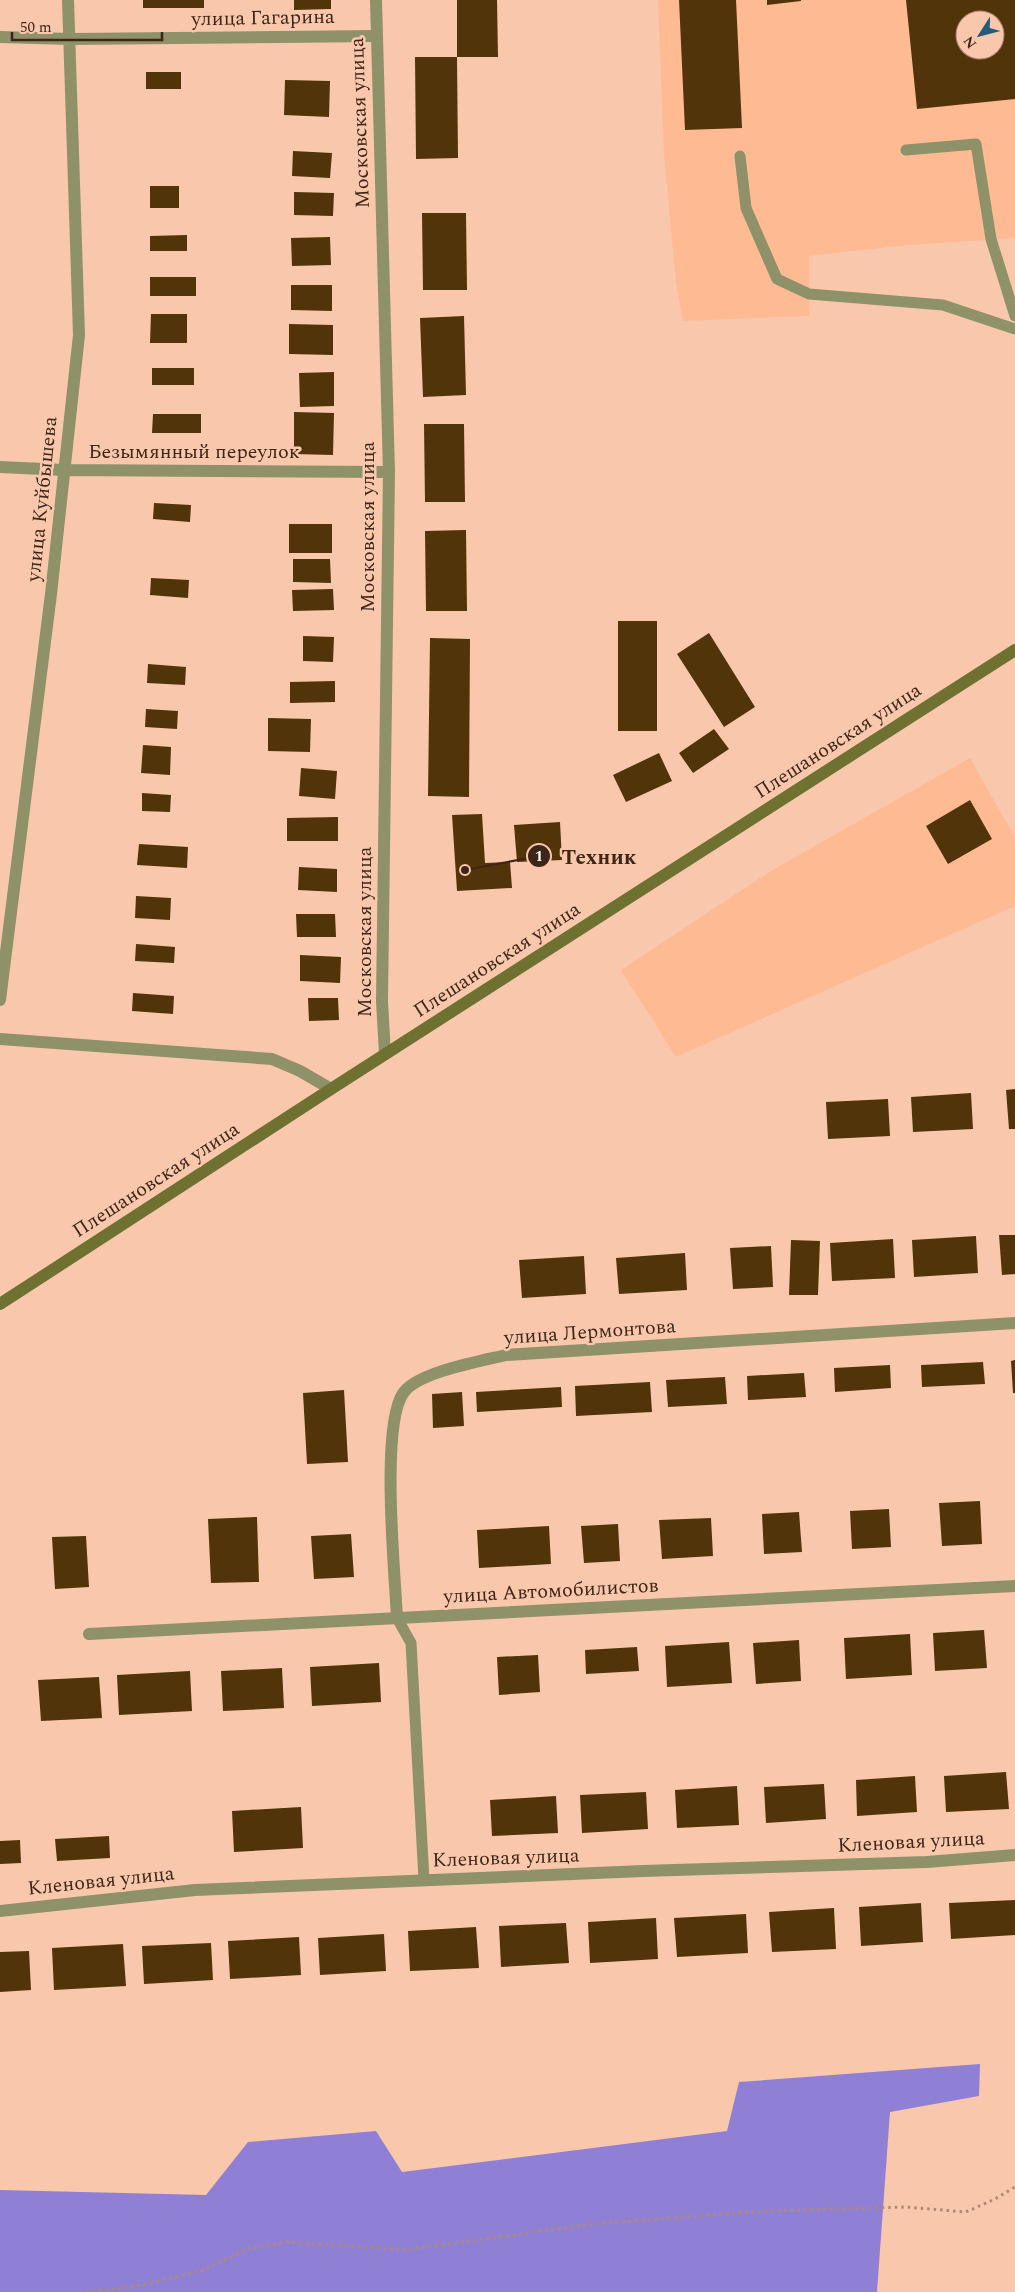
<svg xmlns="http://www.w3.org/2000/svg" width="1015" height="2292" viewBox="0 0 1015 2292" font-family="Spectral,serif">
<style>
.built{fill:#feba93;fill-rule:evenodd}
.forest{fill:#8f80d6}
.building{fill:#51340a;fill-rule:evenodd}
.lines{fill:none;stroke-linecap:round;stroke-linejoin:round}
.path{stroke:#b08973;stroke-width:3;stroke-dasharray:2.5 4;stroke-linecap:butt}
.service{stroke:#8f9169;stroke-width:11}
.minor{stroke:#8f9169;stroke-width:12}
.tertiary{stroke:#8f9169;stroke-width:12}
.secondary{stroke:#6f7131;stroke-width:12}
.labels{text-anchor:middle;dominant-baseline:central;stroke-width:5;stroke-linejoin:round;paint-order:stroke}
.street-label{font-size:20px;fill:#3d2618;stroke:#f9c8ac}
.leader{fill:none;stroke:#3d2618;stroke-width:2}
.callout-dot{fill:#3d2618;stroke:#f9c8ac;stroke-width:2}
.mark-label{font-size:15px;text-anchor:middle;font-weight:bold;fill:#fff}
.callout-label{font-size:21px;text-anchor:middle;font-weight:bold;fill:#3d2618;stroke:#f9c8ac;stroke-width:5;stroke-linejoin:round;paint-order:stroke}
</style>
<rect width="100%" height="100%" fill="#f9c8ac"/>
<path class="built" d="M658,0h357v238l-107,7 -99,11v60l-126,5 -7,-38 -12,-128zM965,20h30v30h-30z
M970,758l45,80v68l-339,151 -55,-87 150,-99z"/>
<path class="forest" d="M980,2064l-1,32 -89,16 -13,180h-877v-102l206,5 42,-53 128,-11 26,41 325,-41 12,-49z"/>
<path class="building" d="M143,0h61v8h-61z
M294,0h37v9l-37,1z
M457,0h40l1,57h-41z
M679,0h57l6,128 -57,2z
M767,0h34v1l-34,4z
M906,0h109v99l-98,10zM965,20h30v30h-30z
M415,57h42l1,101 -42,1z
M146,72h35v17h-35z
M285,80l45,1 -1,36 -45,-2z
M293,151l39,2 -2,25 -38,-2z
M150,186h29v22h-29z
M294,192l40,1 -1,23 -39,-1z
M422,213h44l1,77h-44z
M187,235v16h-37v-15z
M330,237l1,28 -39,1 -1,-28z
M150,277h46v19h-46z
M291,285h41v26l-41,-1z
M151,314h36v29h-37z
M464,316l2,79 -43,2 -3,-79z
M289,324l44,1v30l-44,-1z
M152,368h42v17h-42z
M334,372v34l-34,1 -1,-34z
M294,412l40,1 -1,42 -39,-1z
M153,414h48v19h-49z
M424,424h40l1,78h-40z
M154,503l37,2 -1,17 -37,-3z
M289,524h43v29h-43z
M466,530l1,81h-41l-1,-80z
M293,559h37l1,24 -38,-1z
M151,578l38,2 -1,18 -38,-3z
M333,589l1,21 -41,1 -1,-21z
M618,621h39v110h-39z
M709,633l46,74 -31,20 -47,-73z
M303,636l31,1 -1,25 -30,-1z
M430,638l40,1 -1,158 -41,-1z
M148,664l38,3 -1,18 -38,-2z
M335,681v21l-45,1v-21z
M146,709l32,2 -1,18 -32,-2z
M268,718l43,1 -1,33 -42,-1z
M714,729l15,20 -36,24 -14,-20z
M143,745l28,2 -1,28 -29,-2z
M659,753l13,28 -46,21 -13,-27z
M301,768l36,3 -2,28 -36,-3z
M142,793l29,2 -1,17 -28,-1z
M970,800l22,39 -44,25 -22,-38z
M482,814l3,49 25,-1 2,26 -55,3 -5,-76z
M338,817v24h-51v-23z
M560,822l2,38 -45,2 -3,-37z
M139,844l49,3 -1,21 -50,-3z
M299,867l38,2v23l-39,-2z
M136,896l35,2 -1,22 -35,-2z
M296,914h39l1,23h-39z
M136,944l39,3 -1,16 -39,-2z
M300,955l41,2 -1,26 -40,-2z
M133,993l41,3 -1,18 -41,-3z
M308,998h30l1,22 -30,1z
M1015,1089v40h-6l-3,-39z
M971,1093l2,36 -60,3 -2,-35z
M888,1099l2,37 -62,3 -2,-37z
M999,1235h16v39l-13,1z
M976,1236l2,37 -64,4 -2,-37z
M893,1239l2,39 -63,3 -2,-38z
M791,1240l29,1 -2,54h-29z
M771,1246l2,41 -40,2 -3,-41z
M685,1253l2,37 -68,4 -3,-36z
M584,1256l2,38 -64,4 -3,-38z
M1015,1360v33h-2l-2,-32z
M983,1362l2,22 -63,3 -1,-22z
M890,1365l1,23 -56,4 -1,-24z
M804,1373l2,24 -58,3 -1,-24z
M725,1377l2,27 -59,3 -2,-27z
M650,1382l2,30 -76,4 -1,-30z
M561,1387l1,20 -85,5 -1,-20z
M344,1390l4,72 -41,2 -4,-71z
M462,1392l2,34 -31,2 -1,-34z
M980,1501l2,43 -40,2 -3,-43z
M889,1509l2,38 -39,2 -2,-38z
M799,1512l3,40 -38,2 -2,-40z
M257,1517l2,65 -48,1 -3,-64z
M711,1518l2,38 -51,3 -3,-39z
M618,1524l2,37 -36,2 -3,-37z
M549,1526l2,38 -72,4 -2,-38z
M351,1534l3,43 -40,2 -3,-43z
M86,1536l3,51 -34,2 -3,-52z
M984,1630l3,38 -52,3 -2,-38z
M910,1634l2,41 -66,4 -2,-41z
M799,1640l2,41 -45,3 -3,-41z
M729,1642l3,41 -65,4 -2,-41z
M637,1647l2,24 -53,3 -1,-24z
M538,1655l2,37 -41,3 -2,-38z
M379,1663l2,39 -69,4 -2,-39z
M282,1668l2,40 -61,3 -2,-40z
M190,1671l2,40 -73,4 -2,-40z
M99,1677l3,41 -61,3 -3,-41z
M1006,1772l3,37 -63,3 -2,-36z
M915,1776l2,36 -60,4 -1,-36z
M824,1784l2,35 -60,4 -2,-36z
M737,1786l2,39 -62,3 -2,-38z
M646,1792l2,37 -66,4 -2,-38z
M556,1796l2,37 -66,3 -2,-36z
M301,1807l2,41 -69,4 -2,-41z
M109,1836l1,22 -53,3 -2,-22z
M20,1840l1,23 -21,1v-23z
M1015,1900v35l-64,4 -2,-36z
M921,1903l2,39 -62,4 -2,-39z
M834,1908l2,41 -64,3 -3,-40z
M746,1914l2,39 -71,4 -3,-39z
M656,1918l2,41 -68,4 -2,-41z
M566,1923l3,40 -68,4 -2,-41z
M476,1927l3,41 -69,3 -2,-40z
M384,1934l2,37 -66,4 -2,-37z
M299,1937l2,38 -71,4 -2,-38z
M211,1943l2,37 -69,4 -2,-38z
M123,1944l3,42 -72,4 -2,-42z
M29,1951l2,39 -31,2v-40z"/>
<g class="lines">
<path class="path" d="M86,2292l47,-5 70,-17 44,-21 40,-7 118,8 189,-26 169,-13 143,-4 60,5 29,-13 20,-12"/>
<path class="service" d="M906,150l70,-6 15,95 24,77
M740,156l6,52 31,71 32,15 134,11 72,24
M397,1618l14,25 13,237"/>
<path class="minor" d="M0,37l70,2 306,-3
M0,467l64,3 325,2
M0,1000l51,-406 28,-259 -11,-335
M0,1039l272,20 28,12 31,18
M397,1618c-2,-44 -17,-195 7,-226 15,-20 77,-31 102,-37l509,-32
M89,1634l926,-48
M0,1911l195,-21 448,-19 284,-9 88,-7"/>
<path class="tertiary" d="M376,0l13,472 -7,529 3,53"/>
<path class="secondary" d="M0,1304l331,-215 684,-439"/>
</g>
<g class="labels">
<g class="street-label">
<text transform="translate(263 18) rotate(-1)">улица Гагарина</text>
<text transform="translate(360 123) rotate(-92)">Московская улица</text>
<text x="194" y="452">Безымянный переулок</text>
<text transform="translate(42 499) rotate(-84)">улица Куйбышева</text>
<text transform="translate(368 527) rotate(-90)">Московская улица</text>
<text transform="translate(838 741) rotate(-33)">Плешановская улица</text>
<text transform="translate(365 932) rotate(-90)">Московская улица</text>
<text transform="translate(497 960) rotate(-33)">Плешановская улица</text>
<text transform="translate(156 1180) rotate(-33)">Плешановская улица</text>
<text transform="translate(590 1332) rotate(-4)">улица Лермонтова</text>
<text transform="translate(551 1591) rotate(-3)">улица Автомобилистов</text>
<text transform="translate(911 1842) rotate(-3)">Кленовая улица</text>
<text transform="translate(506 1858) rotate(-2)">Кленовая улица</text>
<text transform="translate(101 1881) rotate(-6)">Кленовая улица</text>
</g>
</g>
<path class="leader" d="M465 870L539 856"/>
<g class="callout-dot">
<circle cx="465" cy="870" r="5"/>
<circle cx="539" cy="856" r="12"/>
</g>
<g class="mark-label">
<text x="539" y="861">1</text>
</g>
<g class="callout-label">
<text x="599" y="864">Техник</text>
</g>
<g transform="translate(980 35) rotate(234)"><circle r="24" fill="#f9c8ac" stroke="#ae8771"/>
<path d="M0-4L9 19L0 12L-9 19Z" fill="#235c76"/>
<text y="-8" font-size="14" font-weight="bold" text-anchor="middle" fill="#3d2618">N</text>
</g>
<path d="M12 32v8h150v-8" fill="none" stroke="#3d2618" stroke-width="2.5"/>
<text x="20" y="32" font-size="15" fill="#3d2618" stroke="#f9c8ac" stroke-width="4" paint-order="stroke">50 m</text>
</svg>
